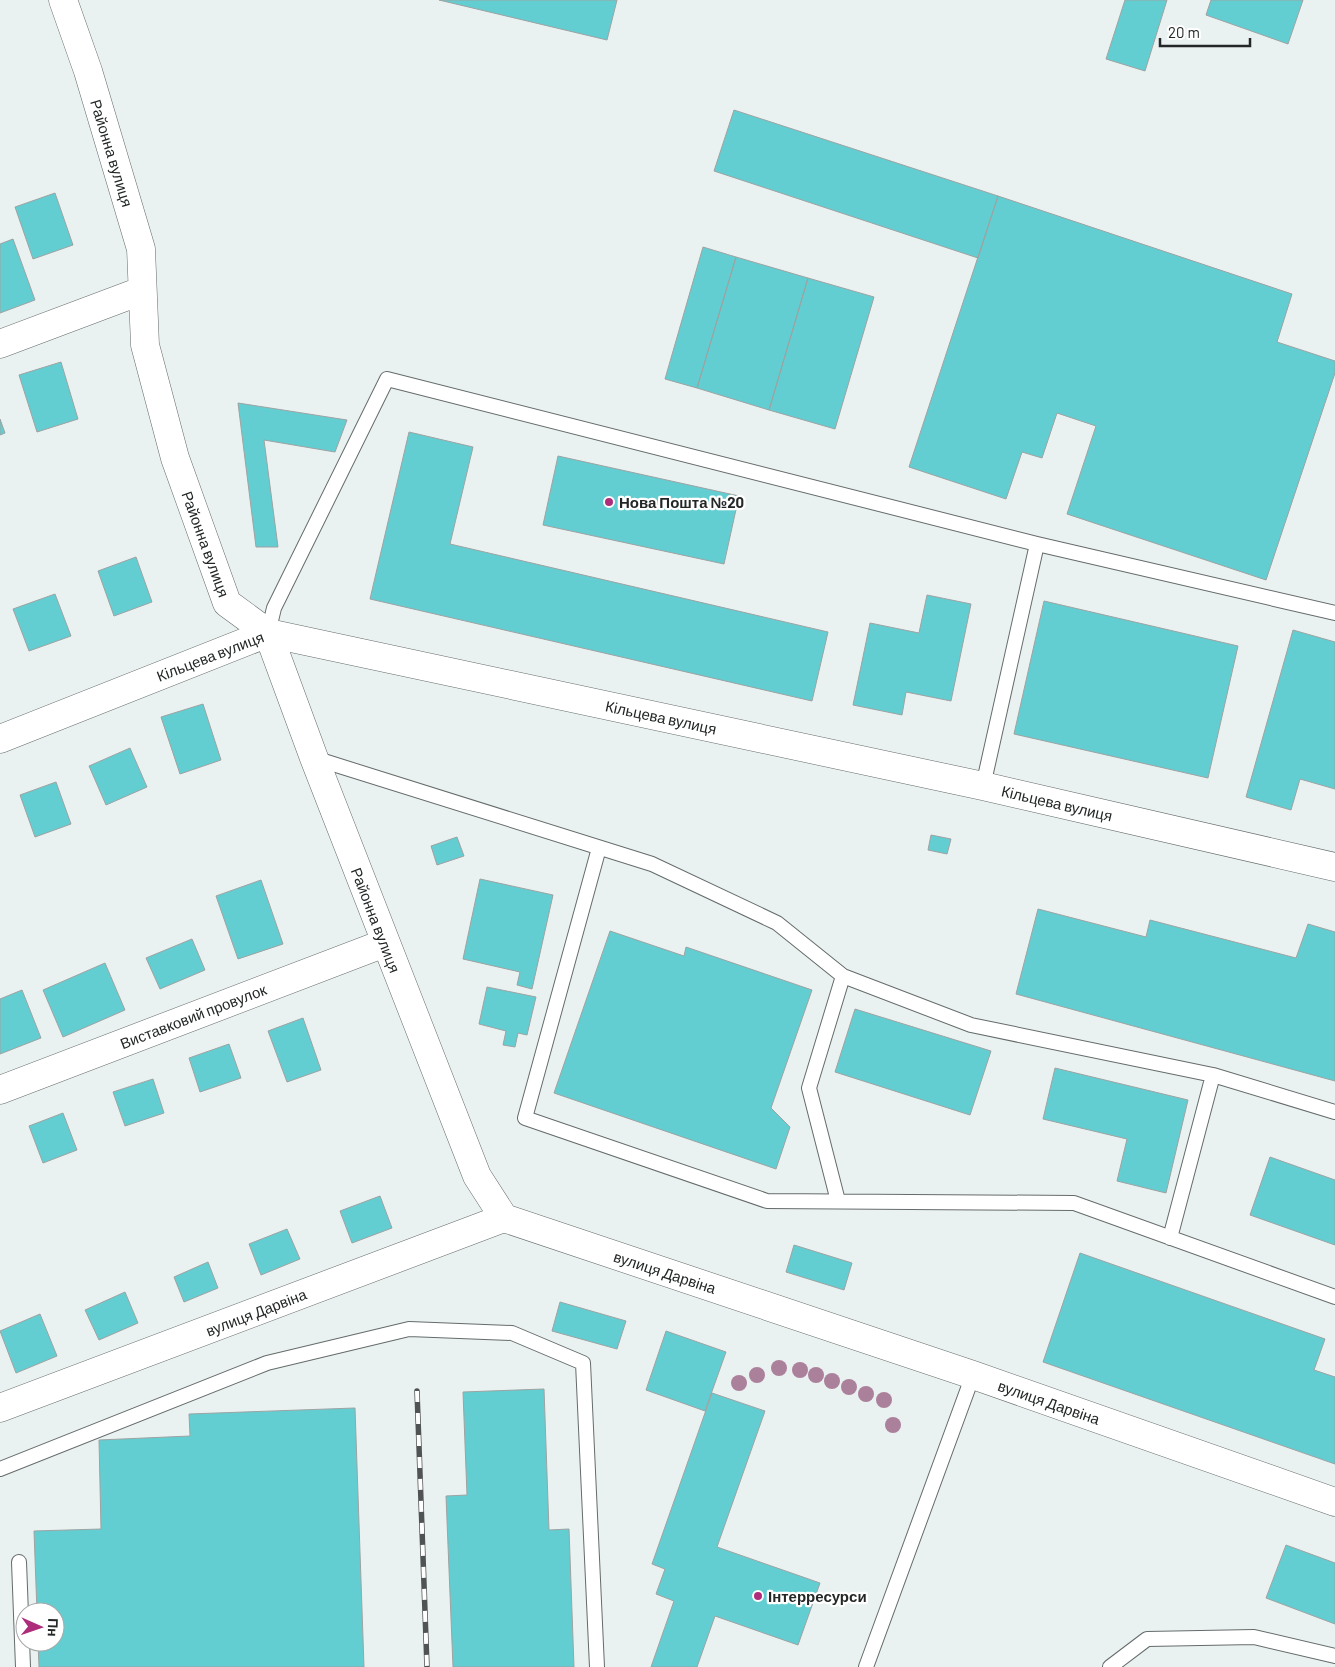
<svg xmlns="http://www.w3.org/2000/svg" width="1335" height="1667" viewBox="0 0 1335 1667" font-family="Barlow,sans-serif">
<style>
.building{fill:#62ced1;stroke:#9da3a3}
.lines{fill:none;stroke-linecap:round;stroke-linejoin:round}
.service-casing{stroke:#656b6b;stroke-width:16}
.minor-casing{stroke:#656b6b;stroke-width:29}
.tertiary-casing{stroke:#656b6b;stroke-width:29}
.service{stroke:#fff;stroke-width:14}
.minor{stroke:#fff;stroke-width:28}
.tertiary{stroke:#fff;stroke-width:28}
.rail-casing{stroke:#4f5353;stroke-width:5.5}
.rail{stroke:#fff;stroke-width:4;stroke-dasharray:11;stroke-linecap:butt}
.tree{fill:#ab809b}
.poi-dot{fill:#ad2d7b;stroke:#fff;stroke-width:2}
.labels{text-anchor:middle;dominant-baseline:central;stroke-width:4.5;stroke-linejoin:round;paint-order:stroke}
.street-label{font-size:15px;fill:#242727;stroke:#fff}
.poi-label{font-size:15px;font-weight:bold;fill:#242727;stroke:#fff;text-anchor:start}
</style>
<rect width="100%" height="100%" fill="#eaf1f1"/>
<path class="building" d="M439,0h178l-10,40z
M1125,0h42l-22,71 -39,-12z
M1211,0h92l-15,44 -82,-29z
M734,110l264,86 -20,62 -264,-87z
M55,193l18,52 -40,14 -18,-52z
M998,196l294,98 -15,48 58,19v12l-69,207 -199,-66 29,-88 -39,-13 -15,45 -20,-6 -16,47 -97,-32z
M13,239l22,61 -35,13v-69z
M703,247l33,10 -39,131 -32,-9z
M736,257l72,21 -39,132 -72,-22z
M808,278l66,19 -39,132 -66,-19z
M61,362l17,57 -41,13 -18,-57z
M238,403l109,17 -12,32 -71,-12 14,107h-22z
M0,419l5,14 -5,2z
M409,432l64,15 -23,97 378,88 -16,69 -442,-102z
M558,456l181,40 -15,68 -181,-39z
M136,557l16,45 -38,14 -16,-45z
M55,594l16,42 -42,15 -16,-42z
M927,595l44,9 -20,97 -45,-9 -4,23 -49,-10 17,-82 49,10z
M1044,601l194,45 -30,132 -194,-44z
M1293,630l42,12v147l-35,-10 -9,31 -45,-13z
M203,704l18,56 -41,14 -19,-57z
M130,748l17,39 -41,18 -17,-39z
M56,782l15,42 -36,13 -15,-42z
M931,835l20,4 -4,15 -19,-4z
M457,837l7,19 -27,9 -6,-19z
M480,879l73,16 -21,94 -15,-4 3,-13 -57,-13z
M261,880l22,64 -45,15 -22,-63z
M1038,909l108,28 4,-17 146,38 12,-34 27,8v149l-319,-87z
M610,931l74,25 2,-9 126,43 -41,118 19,19 -14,42 -222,-76z
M192,939l13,31 -45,19 -14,-31z
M105,963l20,47 -62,27 -20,-47z
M487,987l49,10 -9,38 -9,-2 -3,14 -12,-2 3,-14 -27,-7z
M22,990l19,48 -41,16v-55z
M855,1009l136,42 -21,64 -135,-43z
M303,1018l18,52 -34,12 -19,-51z
M229,1044l12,34 -41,14 -11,-34z
M1055,1068l133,32 -22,93 -49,-12 10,-42 -84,-20z
M153,1079l11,34 -39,13 -12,-34z
M63,1113l14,37 -34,13 -14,-37z
M1270,1157l65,23v65l-85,-30z
M380,1196l12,32 -40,15 -12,-32z
M287,1229l13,30 -39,16 -12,-31z
M794,1245l58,18 -8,27 -58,-18z
M1080,1253l245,86 -11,31 21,7v87l-292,-102z
M208,1262l10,26 -34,14 -10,-25z
M125,1292l13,31 -39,17 -14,-30z
M560,1302l66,19 -9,28 -65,-18z
M40,1314l17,42 -41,17 -16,-42z
M666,1331l60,21 -21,59 -59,-21z
M544,1389l5,141 20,-1 5,138h-121l-7,-171 21,-1 -4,-103z
M712,1393l53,18 -48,136 103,36 -22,62 -83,-29 -18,51h-46l23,-66 -18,-7 9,-25 -13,-5z
M355,1408l9,259h-325l-1,-25h17v-30h-18l-3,-81 67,-2 -2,-89 91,-4 -1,-22z
M1286,1545l49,18v61l-69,-26z"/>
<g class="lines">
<defs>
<path id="service" d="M268,633l6,-25 113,-229 650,165 298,69
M314,758l338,106 125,59 66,53 128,49 242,50 122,37
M983,786l54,-242
M599,848l-74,270 242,83 307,2 261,94
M838,1201l-29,-113 34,-112
M1170,1238l43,-163
M0,1469l267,-106 142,-34 103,4 71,30 14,304
M19,1562l4,105
M866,1667l107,-292
M1110,1667l37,-28 107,-2 81,19"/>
<path id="minor" d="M63,0l25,71 53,178 4,96 30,113 52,145 41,30 715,153 352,81
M0,344l141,-53
M0,1090l385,-147
M0,1408l504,-190"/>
<path id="tertiary" d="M0,739l268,-106 46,125 163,418 27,42 469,157 362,127"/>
</defs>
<use href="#service" class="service-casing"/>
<use href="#minor" class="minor-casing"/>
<use href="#tertiary" class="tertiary-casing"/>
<use href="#service" class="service"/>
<use href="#minor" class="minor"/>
<use href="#tertiary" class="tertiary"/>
<defs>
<path id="rail" d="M417,1391l10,276"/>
</defs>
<use href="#rail" class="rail-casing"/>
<use href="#rail" class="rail"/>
</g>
<g class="tree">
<circle cx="779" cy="1368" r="8"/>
<circle cx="800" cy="1370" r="8"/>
<circle cx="757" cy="1375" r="8"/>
<circle cx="816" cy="1375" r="8"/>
<circle cx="832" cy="1381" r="8"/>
<circle cx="739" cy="1383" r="8"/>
<circle cx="849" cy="1387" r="8"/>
<circle cx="866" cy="1394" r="8"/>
<circle cx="884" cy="1400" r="8"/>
<circle cx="893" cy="1425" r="8"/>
</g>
<g class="poi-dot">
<circle cx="609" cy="502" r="5"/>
<circle cx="758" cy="1596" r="5"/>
</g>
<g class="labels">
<g class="street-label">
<text transform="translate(112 153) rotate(73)">Районна вулиця</text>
<text transform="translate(206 544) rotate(70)">Районна вулиця</text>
<text transform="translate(210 656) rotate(-21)">Кільцева вулиця</text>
<text transform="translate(661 717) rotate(12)">Кільцева вулиця</text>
<text transform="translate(1057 803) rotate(13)">Кільцева вулиця</text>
<text transform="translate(376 920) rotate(69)">Районна вулиця</text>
<text transform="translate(193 1016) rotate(-21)">Виставковий провулок</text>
<text transform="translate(665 1272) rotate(18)">вулиця Дарвіна</text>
<text transform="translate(256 1312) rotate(-21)">вулиця Дарвіна</text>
<text transform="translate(1049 1402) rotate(19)">вулиця Дарвіна</text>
</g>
<g class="poi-label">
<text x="619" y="502">Нова Пошта №20</text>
<text x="768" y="1596">Інтерресурси</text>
</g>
</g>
<g transform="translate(40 1627) rotate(92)"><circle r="24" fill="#ffffff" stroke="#a7a9a9"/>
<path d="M0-4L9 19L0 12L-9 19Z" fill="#ad2d7b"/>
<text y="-8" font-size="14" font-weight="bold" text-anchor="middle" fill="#242727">Пн</text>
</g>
<path d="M1160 38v8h90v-8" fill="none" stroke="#242727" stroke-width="2.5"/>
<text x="1168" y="38" font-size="15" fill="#242727" stroke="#ffffff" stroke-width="4" paint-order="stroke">20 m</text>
</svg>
